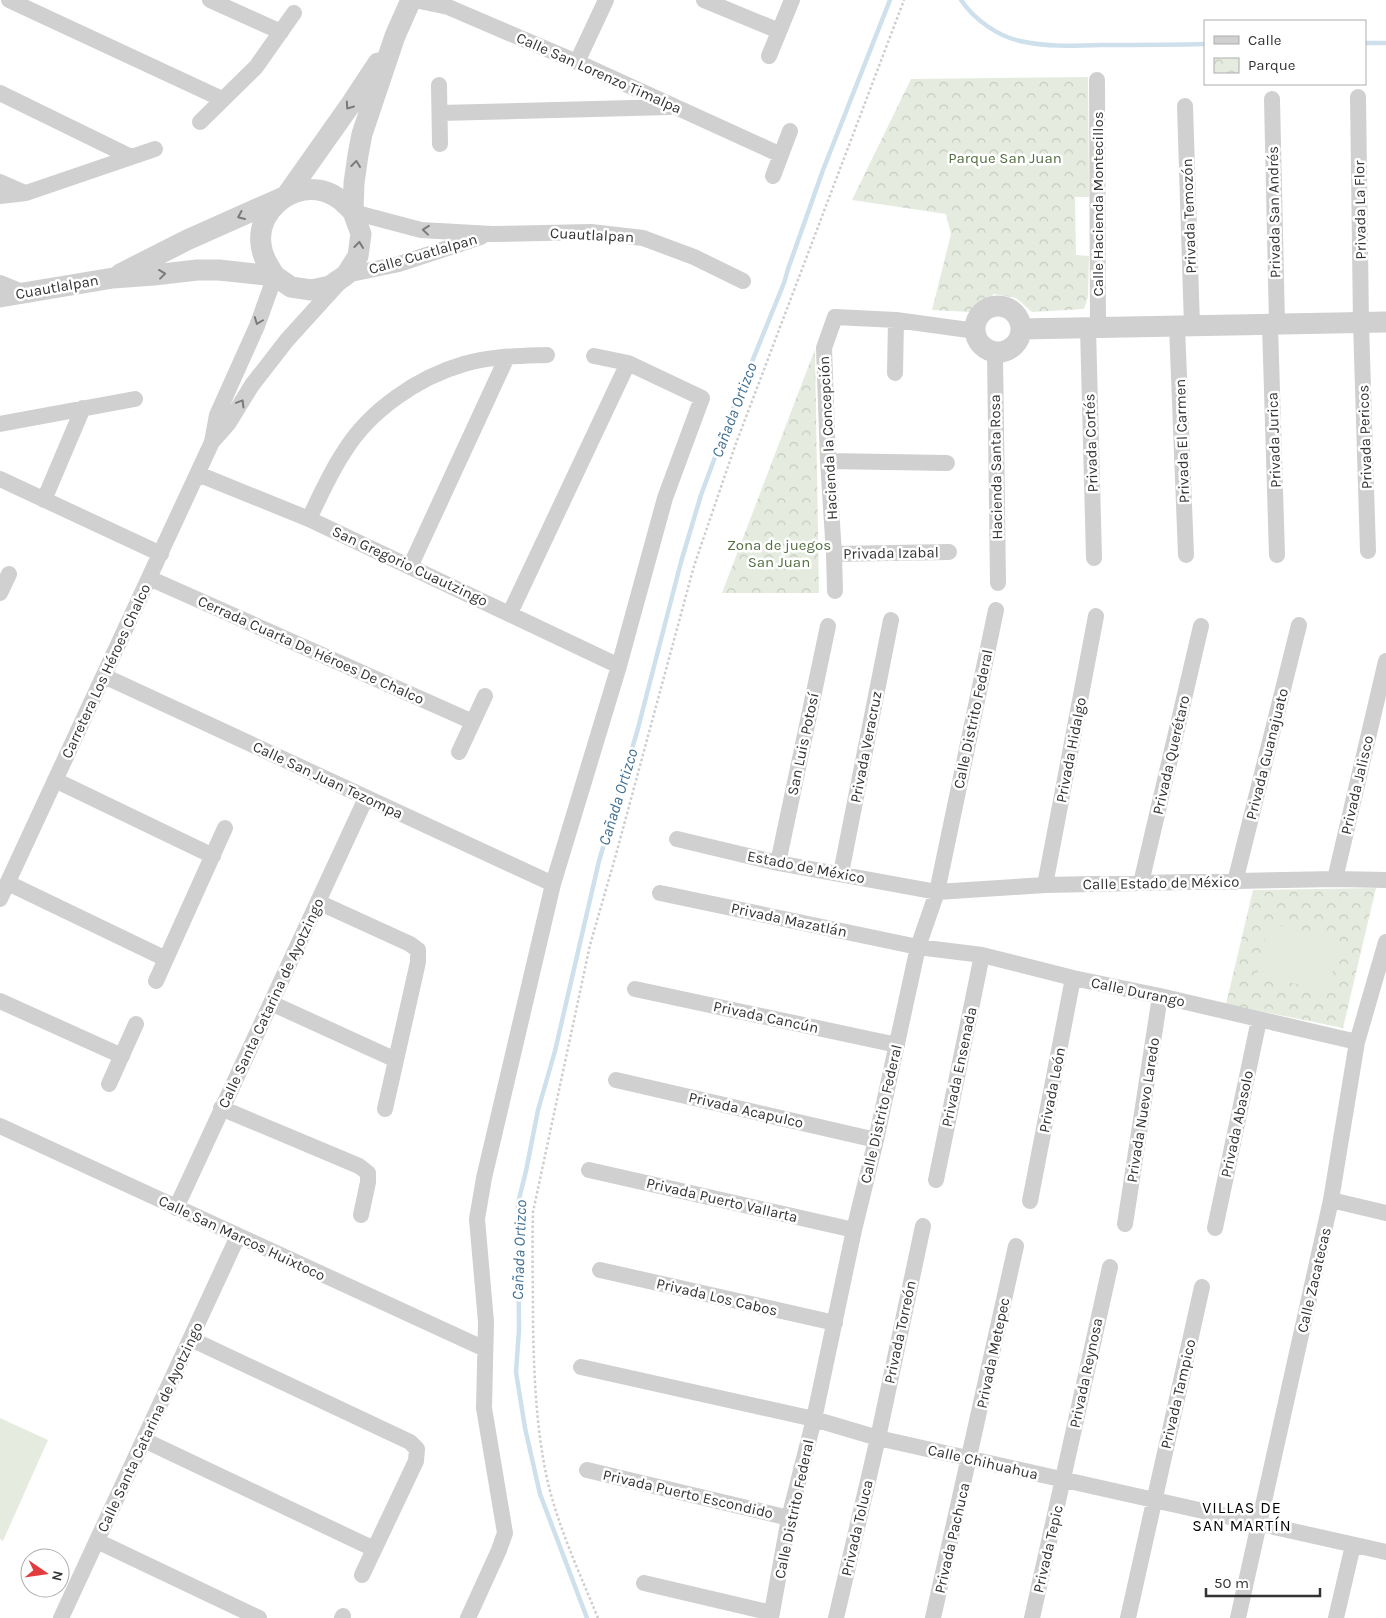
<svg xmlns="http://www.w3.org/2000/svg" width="1386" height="1618" viewBox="0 0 1386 1618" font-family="Karla,sans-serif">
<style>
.park{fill:url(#park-crowns)}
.garden{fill:#e5ecdf}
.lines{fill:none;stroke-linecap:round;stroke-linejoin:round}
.stream{stroke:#cfe0ed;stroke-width:4.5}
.path{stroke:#cdcdcd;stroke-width:2.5;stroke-dasharray:2.5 2.5;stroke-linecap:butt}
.minor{stroke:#d0d0d0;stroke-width:16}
.tertiary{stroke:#d0d0d0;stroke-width:21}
.oneway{stroke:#7a7a7a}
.labels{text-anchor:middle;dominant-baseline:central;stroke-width:5;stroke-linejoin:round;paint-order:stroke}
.street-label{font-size:15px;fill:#333;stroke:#fff}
.park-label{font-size:15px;fill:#536f40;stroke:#fff}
.water-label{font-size:16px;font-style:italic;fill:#417095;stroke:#fff}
.neighbourhood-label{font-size:16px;letter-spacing:1px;fill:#000;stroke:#fff}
</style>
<defs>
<pattern id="park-crowns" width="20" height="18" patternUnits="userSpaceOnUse" patternTransform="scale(1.25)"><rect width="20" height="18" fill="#e5ecdf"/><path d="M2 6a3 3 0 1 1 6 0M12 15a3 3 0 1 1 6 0" fill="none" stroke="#c5cbc0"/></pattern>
</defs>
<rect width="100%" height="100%" fill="#fff"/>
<path class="park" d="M1088,77l1,120h-14l1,58 13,1 -1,41 -4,12 -52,3 -16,-14 -22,-4 -23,18 -39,-2 19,-76 -5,-20 -94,-14 59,-121z
M815,349l4,244h-97z
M1376,888l-33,140 -117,-24 27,-114z"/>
<path class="garden" d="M1269,923l71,17 -12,51 -71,-16z
M0,1418l48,22 -45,101 -3,-2z"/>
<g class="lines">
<path class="stream" d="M961,0c13,19 36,36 59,41 26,6 54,5 81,4 34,0 69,0 104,-1
M1365,43h21
M587,1618l-47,-124 -15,-66 -9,-56 3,-42 -1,-127 8,-32 12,-61 17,-59 44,-190 38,-129 44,-170 20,-67 33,-89 50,-123 4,-14 35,-99 67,-170"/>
<path class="path" d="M598,1618c-18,-44 -39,-89 -50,-135 -12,-53 -14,-107 -15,-162 0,-36 -1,-73 0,-109l57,-267 25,-87 79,-292 41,-120 169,-446"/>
<path class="minor" d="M9,0l213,99
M210,0l71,32
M415,0l33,7 129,55 204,93
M704,0l75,31
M769,56l23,-56
M577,62l29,-62
M1097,80l1,248
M439,85l1,59
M0,93l131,64
M1358,97l3,226 7,228
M1272,99l5,225
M1185,106l7,220
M440,113l230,-6
M200,122l56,-55 38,-54
M773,176l17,-45
M0,182l25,11
M0,196l26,-3 129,-44
M353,212l68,18 71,4 99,-2 52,6 51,19 49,24
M0,283l22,9
M1270,325l7,230
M1177,326l9,229
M1088,328l6,230
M995,352l3,231
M895,373l1,-53
M0,424l135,-25
M212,442l16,-18 24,-39 35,-45 59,-65 53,-11 82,-27
M828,461l119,2
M198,474l111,45 310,147
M0,479l161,75
M44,500l39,-92
M309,519c11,-23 21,-46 35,-67 25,-41 74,-75 120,-88 28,-8 56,-8 83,-9
M834,554l115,-2
M410,567l97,-210
M149,578l324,144
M835,591l-1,-37 -6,-93 -4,-113 11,-31 61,3 80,11
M0,593l9,-19
M510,613l118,-250
M104,676l449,208
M459,752l26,-56
M55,780l158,76
M677,839l101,24 159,29 108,-7 290,-6 51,1
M778,863l50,-237
M841,873l50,-253
M1335,879l51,-218
M1235,882l64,-257
M8,883l158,76
M1141,883l60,-257
M1045,885l51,-269
M660,893l258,54 64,8 91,23 87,18 197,46
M0,899l212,-457 5,-27 40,-89 18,-50
M318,902l92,42 8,6v12l-33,147
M156,981l69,-153
M635,989l262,56
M0,1001l122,55
M271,1003l125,57
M616,1080l260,60
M109,1084l27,-60
M221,1108l138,58 9,7v9l-7,33
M0,1126l485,223
M589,1170l265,60
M936,1180l46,-225
M1331,1200l55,13
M1030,1201l43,-223
M176,1208l190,-410
M1125,1224l35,-228
M1215,1228l44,-208
M600,1270l235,53
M191,1339l219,103 7,7 -1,12 -54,114
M581,1367l233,52 64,19 508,114
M144,1440l230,109
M587,1470l202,48
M97,1541l162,77
M644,1583l128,30
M61,1618l177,-382
M342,1618l1,-2
M468,1618l31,-68 6,-17 -21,-125 2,-86 -9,-103 7,-41 69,-294 66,-218 46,-168 37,-100 -74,-35 -34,-7
M771,1618l18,-100 25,-99 40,-189 22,-90 42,-193 19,-55 59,-282
M836,1618l42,-180 45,-212
M933,1618l83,-372
M1032,1618l78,-351
M1128,1618l74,-331
M1238,1618l93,-418 26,-158 29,-100
M1336,1618l17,-73"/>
<path class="tertiary" d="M120,274l67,-34 99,-44 65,-92 27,-41
M275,276c-7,-11 -13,-20 -14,-32 -4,-31 27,-59 57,-54 15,2 25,11 35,22
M0,297l113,-19 41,-3 43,-5h22l56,6 16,11 20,3 19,-4 16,-11 12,-19 3,-22 -8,-22 1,-29 4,-28 4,-21 33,-98 16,-36
M975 329a23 23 0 1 1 46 0a23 23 0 1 1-46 0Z
M1021,329l365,-7"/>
</g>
<defs><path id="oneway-chevron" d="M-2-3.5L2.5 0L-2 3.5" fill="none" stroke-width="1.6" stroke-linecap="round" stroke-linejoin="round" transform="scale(1.25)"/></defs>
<g class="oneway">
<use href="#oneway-chevron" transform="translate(349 106) rotate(125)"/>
<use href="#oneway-chevron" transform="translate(356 164) rotate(-83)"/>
<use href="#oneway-chevron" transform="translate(241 216) rotate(156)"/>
<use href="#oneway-chevron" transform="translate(426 230) rotate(-174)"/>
<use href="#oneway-chevron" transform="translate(359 245) rotate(-84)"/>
<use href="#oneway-chevron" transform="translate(162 274) rotate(-7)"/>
<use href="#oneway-chevron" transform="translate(258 321) rotate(111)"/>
<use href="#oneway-chevron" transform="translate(241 403) rotate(-59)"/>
</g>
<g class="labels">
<g class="street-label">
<text transform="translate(599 73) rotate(24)">Calle San Lorenzo Timalpa</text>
<text transform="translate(1098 204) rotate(-90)">Calle Hacienda Montecillos</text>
<text transform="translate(1360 210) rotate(-91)">Privada La Flor</text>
<text transform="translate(1274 212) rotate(-91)">Privada San Andrés</text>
<text transform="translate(1189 216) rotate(-92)">Privada Temozón</text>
<text transform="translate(592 235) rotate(3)">Cuautlalpan</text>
<text transform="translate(423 254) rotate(-16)">Calle Cuatlalpan</text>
<text transform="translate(57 287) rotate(-10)">Cuautlalpan</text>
<text transform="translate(1365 437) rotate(-92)">Privada Pericos</text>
<text transform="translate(828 438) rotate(-93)">Hacienda la Concepción</text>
<text transform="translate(1274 440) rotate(-92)">Privada Jurica</text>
<text transform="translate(1182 441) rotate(-92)">Privada El Carmen</text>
<text transform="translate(1091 443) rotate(-92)">Privada Cortés</text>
<text transform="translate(996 467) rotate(-91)">Hacienda Santa Rosa</text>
<text transform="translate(891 553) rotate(-1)">Privada Izabal</text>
<text transform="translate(410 566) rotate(25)">San Gregorio Cuautzingo</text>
<text transform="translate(311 650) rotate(24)">Cerrada Cuarta De Héroes De Chalco</text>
<text transform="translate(106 671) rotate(-65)">Carretera Los Héroes Chalco</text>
<text transform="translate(973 719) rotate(-78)">Calle Distrito Federal</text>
<text transform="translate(803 744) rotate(-78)">San Luis Potosí</text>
<text transform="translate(866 747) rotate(-79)">Privada Veracruz</text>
<text transform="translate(1071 750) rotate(-79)">Privada Hidalgo</text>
<text transform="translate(1267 754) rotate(-76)">Privada Guanajuato</text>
<text transform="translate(1171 755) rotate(-77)">Privada Querétaro</text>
<text transform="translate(328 780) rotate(25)">Calle San Juan Tezompa</text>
<text transform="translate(1357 785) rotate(-77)">Privada Jalisco</text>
<text transform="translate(806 867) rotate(11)">Estado de México</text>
<text transform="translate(1161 883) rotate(-1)">Calle Estado de México</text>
<text transform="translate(789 920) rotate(12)">Privada Mazatlán</text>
<text transform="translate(1138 992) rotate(12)">Calle Durango</text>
<text transform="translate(271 1003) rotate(-65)">Calle Santa Catarina de Ayotzingo</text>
<text transform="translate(766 1017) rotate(12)">Privada Cancún</text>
<text transform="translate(959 1067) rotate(-78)">Privada Ensenada</text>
<text transform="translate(1052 1090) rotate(-79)">Privada León</text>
<text transform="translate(746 1110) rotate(13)">Privada Acapulco</text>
<text transform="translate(1143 1110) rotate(-81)">Privada Nuevo Laredo</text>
<text transform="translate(881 1114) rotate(-77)">Calle Distrito Federal</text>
<text transform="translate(1237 1124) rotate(-78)">Privada Abasolo</text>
<text transform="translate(722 1200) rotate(13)">Privada Puerto Vallarta</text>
<text transform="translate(242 1238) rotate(25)">Calle San Marcos Huixtoco</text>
<text transform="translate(1314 1280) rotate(-77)">Calle Zacatecas</text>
<text transform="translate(717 1297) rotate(13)">Privada Los Cabos</text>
<text transform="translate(900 1332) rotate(-78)">Privada Torreón</text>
<text transform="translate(993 1353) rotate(-78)">Privada Metepec</text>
<text transform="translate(1086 1373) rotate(-78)">Privada Reynosa</text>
<text transform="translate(1178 1394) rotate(-77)">Privada Tampico</text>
<text transform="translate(150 1427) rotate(-65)">Calle Santa Catarina de Ayotzingo</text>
<text transform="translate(983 1462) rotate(13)">Calle Chihuahua</text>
<text transform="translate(688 1494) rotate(13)">Privada Puerto Escondido</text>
<text transform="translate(794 1509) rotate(-78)">Calle Distrito Federal</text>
<text transform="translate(857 1528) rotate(-77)">Privada Toluca</text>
<text transform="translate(952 1538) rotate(-77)">Privada Pachuca</text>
<text transform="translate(1048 1549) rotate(-77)">Privada Tepic</text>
</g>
<g class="park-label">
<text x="1005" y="158">Parque San Juan</text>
<text x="779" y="545">Zona de juegos<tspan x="779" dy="17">San Juan</tspan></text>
</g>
<g class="water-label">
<text transform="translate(734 410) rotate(-69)">Cañada Ortizco</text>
<text transform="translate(618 797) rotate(-73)">Cañada Ortizco</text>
<text transform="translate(519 1250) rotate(-88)">Cañada Ortizco</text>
</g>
<g class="neighbourhood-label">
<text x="1242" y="1507">VILLAS DE<tspan x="1242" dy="18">SAN MARTÍN</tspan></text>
</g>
</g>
<rect x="1204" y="20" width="162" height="65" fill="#ffffff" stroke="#adadad"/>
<rect x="1214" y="36" width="25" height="8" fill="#d0d0d0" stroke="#adadad"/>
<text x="1248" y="45" font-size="15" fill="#333333">Calle</text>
<rect x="1214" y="58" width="25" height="15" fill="url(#park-crowns)" stroke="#adadad"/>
<text x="1248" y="70" font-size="15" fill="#333333">Parque</text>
<g transform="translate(45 1573) rotate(103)"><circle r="24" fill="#ffffff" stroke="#adadad"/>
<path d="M0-4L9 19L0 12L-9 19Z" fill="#e33c3f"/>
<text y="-8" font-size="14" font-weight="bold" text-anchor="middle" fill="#333333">N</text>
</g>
<path d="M1206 1588v8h114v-8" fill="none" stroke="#333333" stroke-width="2.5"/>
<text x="1214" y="1588" font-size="15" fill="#333333" stroke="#ffffff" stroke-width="4" paint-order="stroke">50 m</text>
</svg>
